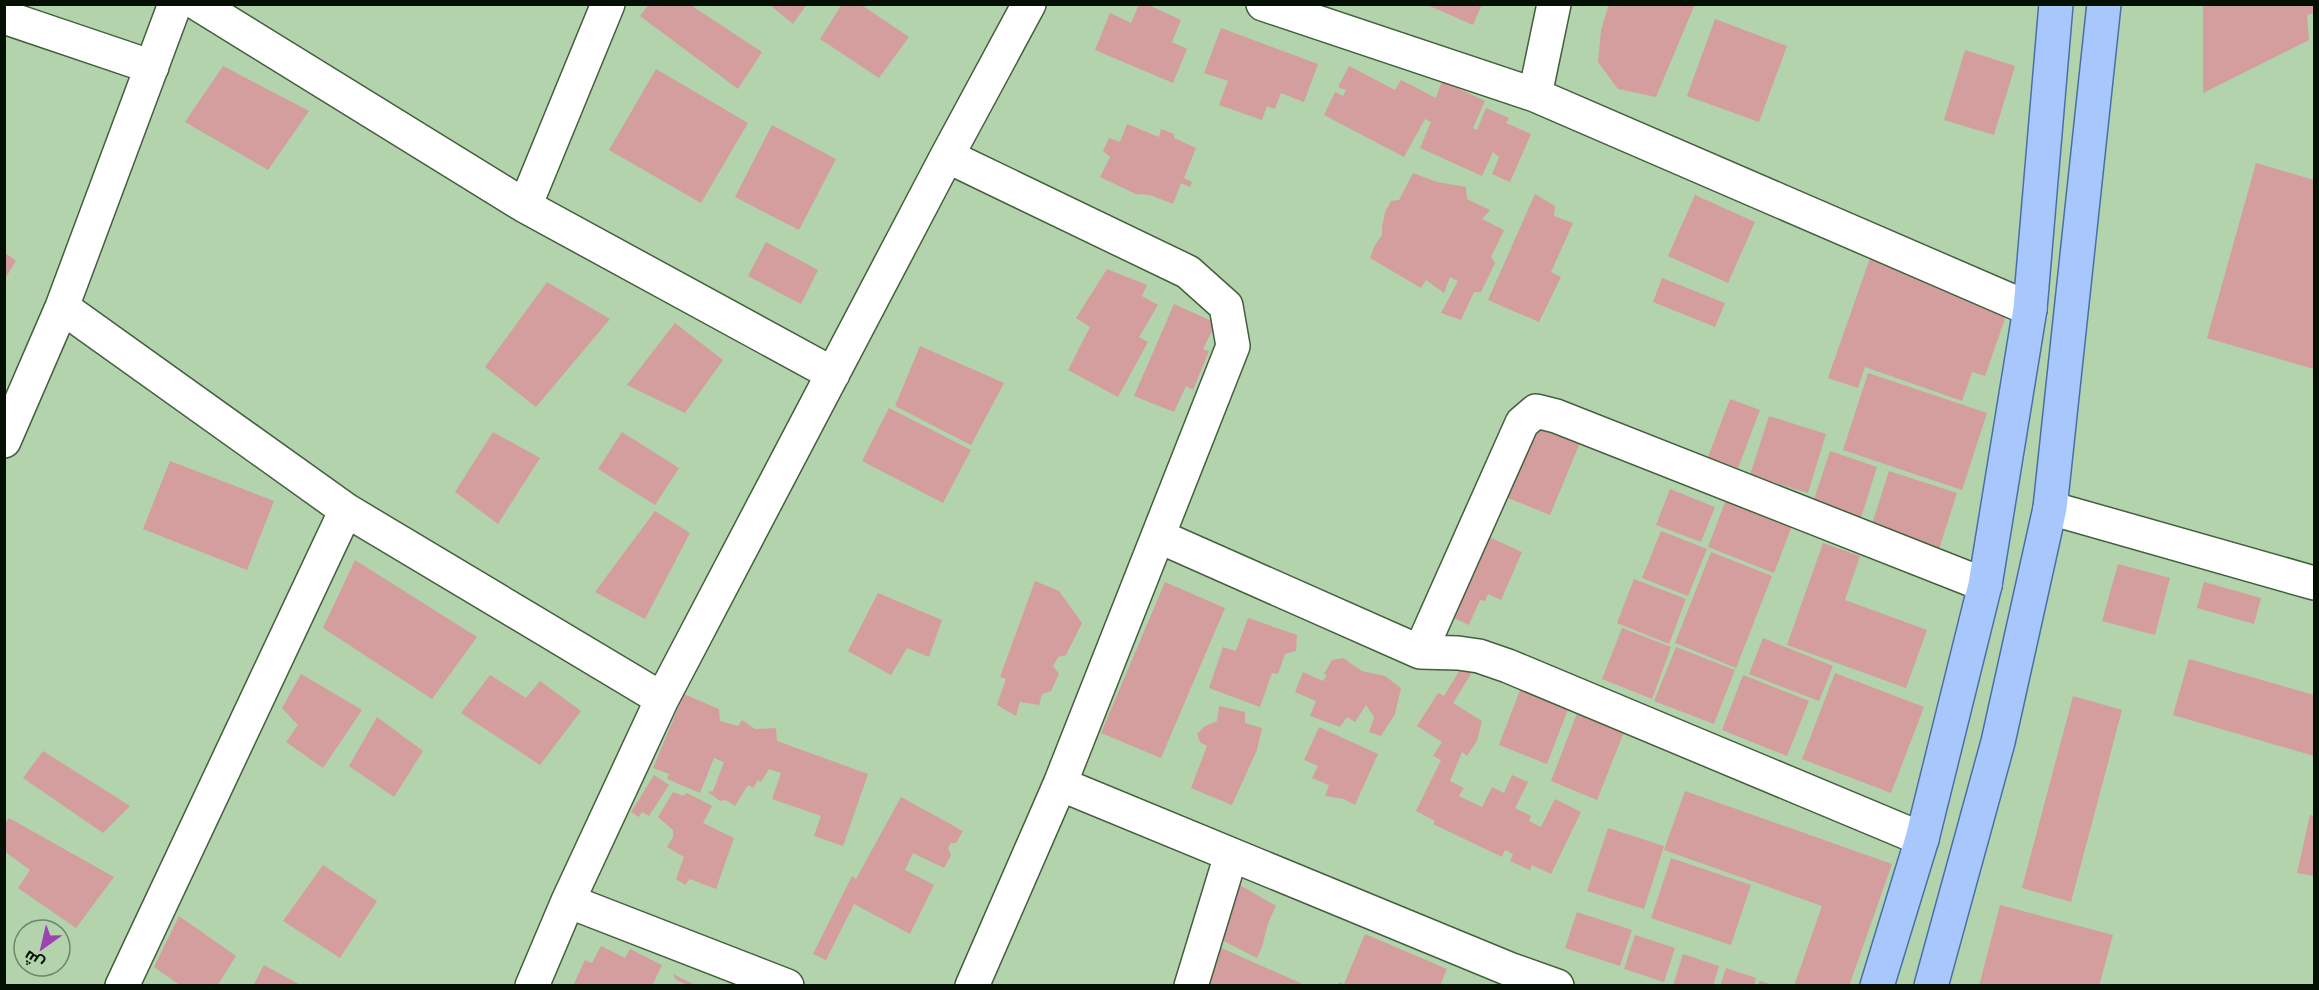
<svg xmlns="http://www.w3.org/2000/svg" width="2319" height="990" viewBox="0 0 2319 990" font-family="Karla,Cairo,sans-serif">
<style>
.building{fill:#d39e9d}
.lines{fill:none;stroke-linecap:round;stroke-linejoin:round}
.minor-casing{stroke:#435f3d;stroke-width:36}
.primary-casing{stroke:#4970a5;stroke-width:36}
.minor{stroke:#fff;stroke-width:33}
.primary{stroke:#a8c8fd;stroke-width:33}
</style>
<rect width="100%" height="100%" fill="#b3d3ac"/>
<path class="building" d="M649,4h40l73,48 -24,37 -98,-73z
M769,4h38l-14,20z
M842,4h18l49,33 -30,41 -59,-39z
M1139,4h7l35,16 -9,22 15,7 -14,34 -78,-33 15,-37 21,10z
M1425,4h57l-9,21z
M1609,4h86l-39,93 -38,-8 -20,-27 3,-32z
M2203,4h111v9l-7,2 2,25 -106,53z
M1715,19l72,27 -28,76 -72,-26z
M1221,28l97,36 -14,38 -23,-9 -6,16 -8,-3 -5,14 -43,-15 9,-24 -24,-8z
M1965,50l50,16 -21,69 -50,-15z
M223,66l86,45 -41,59 -83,-48z
M1349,66l46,24 6,-10 35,18 6,-17 43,20 -12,27 4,2 9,-22 23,10 -3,5 25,11 -21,48 -18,-8 7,-17 -6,-5 -11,24 -62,-28 11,-26 -6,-3 -21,38 -80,-42 11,-23 8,4 3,-6 -8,-3z
M656,69l92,54 -47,80 -92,-53z
M1127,124l32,13 2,-8 13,5v4l22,10 -12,30 8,4 -2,5 -9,-4 -8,21 -23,-9 -14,-1 -36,-17 10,-20 -7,-6 6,-13 11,4z
M772,125l64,34 -37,71 -64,-33z
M2256,163l58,17v189l-107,-31z
M1413,173l24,9 29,5 1,12 23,11 -8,9 22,11 -13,27 4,6 -14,29h-7l-13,28 -20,-7 17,-32 -8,-4 -6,16 -18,-13 -5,8 -51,-30 5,-13 7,-10v-8l3,-15 6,-11 8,-1z
M1535,194l20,12 -1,10 19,7 -22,49 10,5 -22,45 -51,-22z
M1695,195l60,27 -27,61 -60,-27z
M766,242l52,28 -17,34 -53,-28z
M4,252l12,9 -12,19z
M1870,258l139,49 -24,69 -13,-4 -10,29 -97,-34 -7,21 -30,-10z
M1107,269l40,16 -5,11 16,9 -19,32 9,5 -30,55 -50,-27 22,-43 -14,-9z
M1662,278l63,25 -10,24 -62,-25z
M547,282l63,37 -74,88 -51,-40z
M1174,304l42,19 -13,26 6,2 -16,39 -7,-4 -12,26 -40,-16z
M675,323l48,37 -38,53 -58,-28z
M920,346l84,37 -33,62 -76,-39z
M1868,373l119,40 -25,77 -119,-40z
M1730,399l30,11 -22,58 -30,-11z
M889,408l82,42 -28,53 -81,-42z
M1769,416l57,18 -18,59 -58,-18z
M1535,418l47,20 -32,77 -47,-19z
M493,432l47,26 -42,66 -43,-32z
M622,432l57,36 -24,37 -57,-36z
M1830,451l47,16 -16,51 -48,-16z
M170,461l104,40 -27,69 -104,-41z
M1889,471l68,22 -18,56 -68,-22z
M1670,489l45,18 -14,35 -45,-17z
M1727,497l66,26 -19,50 -66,-26z
M655,511l35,22 -45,86 -50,-27z
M1476,531l46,21 -21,48 -13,-6 -3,7 -5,-1 -11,25 -17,-8z
M1661,531l46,18 -19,47 -46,-18z
M1823,543l37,13 -15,44 82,30 -21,58 -119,-43z
M1711,552l61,24 -36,92 -61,-25z
M355,560l122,77 -45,62 -109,-71z
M2118,564l52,14 -15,57 -53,-14z
M1634,579l52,20 -17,45 -52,-21z
M1035,581l24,10 23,32 -16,32 -8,2 -5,9 6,8 -8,17 -9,3 -3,11 -19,-3 -4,14 -19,-11 9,-26 -6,-2z
M1165,582l60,26 -64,150 -60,-25z
M2204,582l57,16 -7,26 -57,-16z
M878,593l64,27 -13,37 -22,-9 -16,27 -43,-24z
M1248,618l49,17 -1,16 -11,3 -7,20 -6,-1 -12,34 -51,-19 14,-41 13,4z
M1622,628l49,19 -19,52 -50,-20z
M1763,638l70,28 -14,35 -70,-27z
M1676,647l59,23 -21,54 -60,-23z
M1343,658l19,13 23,5 16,12 -6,26 -14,22 -12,-4 5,-15 -8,-12 -11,17 -8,-5 -7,10 -30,-11 6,-15 -21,-9 8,-20 20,9 4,-6 -3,-1 8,-14z
M2189,659l125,36v61l-141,-41z
M1464,663l10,6 -21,34 29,18 -5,20 -10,15 -5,-4 -12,29 14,7 -5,8 23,11 10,-20 12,6 8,-18 16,7 -13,26 16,8 -2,5 12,6 14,-28 26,13 -30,62 -19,-9 -2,5 -20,-9 3,-7 -8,-4 -3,7 -69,-33 2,-3 -19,-10 25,-51 -8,-4 9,-14 -25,-16 21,-33 6,3z
M1835,673l89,34 -33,86 -89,-34z
M301,674l61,36 -39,58 -37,-26 12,-17 -16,-17z
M490,675l36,23 14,-17 41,30 -41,54 -79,-52z
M1743,675l66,26 -22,55 -65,-26z
M1522,685l48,19 -23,60 -48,-19z
M684,694l35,15 1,12 18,5 4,-6 13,9 21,-1 1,13 91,33 -25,72 -29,-10 7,-20 -49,-17 9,-26 -12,-4 -8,13 -3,-2 -5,8 -5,-3 -13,21 -9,-6 -6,1 -12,-9 5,-1 11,-29 -10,-4 -14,35 -33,-14 2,-5 -16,-6z
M2073,696l49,14 -51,192 -49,-14z
M1581,703l47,19 -31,78 -46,-19z
M1219,706l26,6v11l17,5 -5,22 -25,55 -41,-17 16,-42 -7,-4 -3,-8 8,-8 12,-5z
M377,717l46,34 -29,46 -45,-31z
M1319,727l59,27 -23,51 -11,-6 -19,-3 4,-11 -17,-7 6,-12 -14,-6z
M43,751l87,55 -27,27 -80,-55z
M654,775l15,10 -20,31 -7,-4 -3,5 -8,-5z
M1685,791l207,73 -43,122h-55l28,-80 -158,-56z
M673,792l10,4 4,-3 25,13 -9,17 31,15 -18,51 -26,-10 -5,6 -9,-6 8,-22 -17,-10 6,-10v-7l-15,-13z
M901,797l62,34 -7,12h-5l-3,5 3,7 -7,13 -31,-15 -8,17 29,15 -24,49 -56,-30 -28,56 -13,-6 39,-78 4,3z
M2310,815l4,1v60l-17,-3z
M9,818l105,59 -38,51 -58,-40 12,-18 -26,-19v-26z
M1608,828l56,18 -20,63 -57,-18z
M1671,858l80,27 -20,60 -80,-27z
M323,865l54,36 -37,57 -57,-37z
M1238,884l38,22 -8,17 -6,24 -5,11 -39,-20z
M2000,905l113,30 -14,51h-120z
M1577,912l55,18 -12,36 -55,-18z
M179,916l57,40 -19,30h-36l-27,-19z
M1365,934l82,35 -7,17h-102l1,-4 5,2z
M1635,935l40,13 -11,34 -40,-13z
M601,946l24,12 5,-9 32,16 -10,21h-79l12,-26 7,3z
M1219,947l88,39h-104z
M1683,954l36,12 -6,20h-40z
M264,965l38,21h-49z
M1726,968l30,10 -2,8h-34z
M673,974l24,12h-8l-13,-6z
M1760,981l13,4 -1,1h-14z"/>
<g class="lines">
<defs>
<path id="minor" d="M198,4l327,202 308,168
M1263,4l272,91 495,214
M4,17l148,50
M1535,95l19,-91
M947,156l241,116 38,34 7,40 -173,438 -88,202
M525,206l83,-202
M62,307l284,203 316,189
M4,441l58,-134 113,-303
M2050,508l264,75
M1158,536l262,116 38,1 21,3 29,10 414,173
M1420,652l102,-229 14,-12 20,5 429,169
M1060,784l449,185 48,17
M568,901l219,85
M122,986l224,-476
M532,986l36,-85 94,-202 285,-543 82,-152
M1191,986l40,-131"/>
<path id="primary" d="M1877,986l45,-147 63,-254 45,-276 26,-305
M1931,986l67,-244 52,-234 54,-504"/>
</defs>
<use href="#minor" class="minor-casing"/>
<use href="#primary" class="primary-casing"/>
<use href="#minor" class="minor"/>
<use href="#primary" class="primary"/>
</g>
<rect width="2319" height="990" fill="none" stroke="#051004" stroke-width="12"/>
<g transform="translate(42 948) rotate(214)"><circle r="28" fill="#b3d3ac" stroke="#6d8569" stroke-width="1.5"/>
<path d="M0-4.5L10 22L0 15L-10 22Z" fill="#9b43b0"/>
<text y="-9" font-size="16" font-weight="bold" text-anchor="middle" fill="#051004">ش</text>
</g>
</svg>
